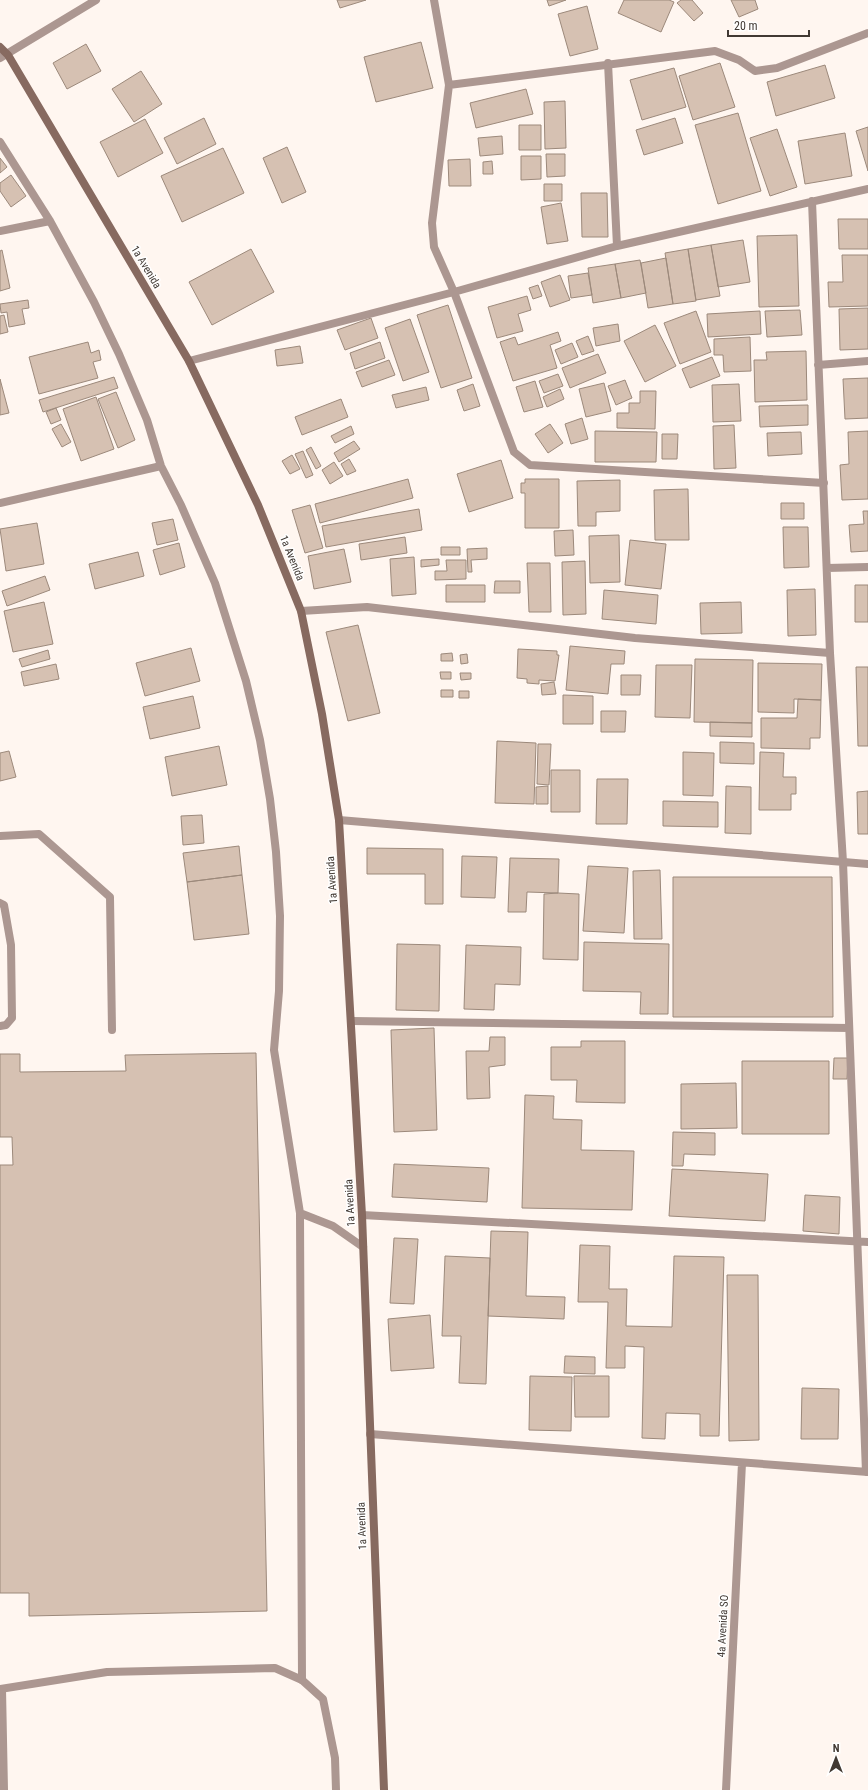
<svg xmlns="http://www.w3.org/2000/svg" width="868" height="1790" viewBox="0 0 868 1790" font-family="'Roboto Condensed',sans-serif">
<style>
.building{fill:#d6c1b2;stroke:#9c897b}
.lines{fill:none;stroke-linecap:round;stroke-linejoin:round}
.lane{stroke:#ac9791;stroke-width:8}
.street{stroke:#ac9791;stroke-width:8}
.secondary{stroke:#876a60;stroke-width:8}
.labels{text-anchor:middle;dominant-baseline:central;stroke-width:3;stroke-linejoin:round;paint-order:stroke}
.street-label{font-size:11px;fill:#413933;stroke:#fff}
</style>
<rect width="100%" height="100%" fill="#fff6f0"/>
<path class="building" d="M337,0h29l-26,8z
M547,0h19l-17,6z
M624,0h45l5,2 -13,30 -43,-19z
M681,0h11l11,13 -9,8 -17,-18z
M731,0h24l3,9 -19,8z
M587,6l11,43 -28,7 -12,-42z
M421,42l12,46 -57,14 -12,-45z
M86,44l15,27 -34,18 -14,-26z
M720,63l15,44 -42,13 -14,-44z
M825,65l10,33 -59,18 -9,-34z
M674,68l12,39 -44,13 -12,-40z
M141,71l21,33 -28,18 -22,-33z
M526,89l7,25 -57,14 -6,-25z
M565,101l1,47 -21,1 -1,-47z
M738,113l23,78 -43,13 -23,-79z
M204,118l12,26 -39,20 -13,-26z
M675,118l8,25 -39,12 -8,-25z
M145,119l18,34 -45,24 -18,-35z
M519,125h22v25h-22z
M868,127v44l-12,-40z
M777,129l20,58 -27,9 -20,-58z
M845,133l7,43 -47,8 -7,-43z
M502,136l1,18 -23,2 -2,-18z
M287,147l19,45 -24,11 -19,-45z
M223,148l21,45 -62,29 -21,-46z
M546,154h19v22l-18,1z
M521,156h20v23l-20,1z
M0,158l7,9 -7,6z
M470,159l1,27h-22l-1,-26z
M492,161l1,13h-10v-12z
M11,175l15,21 -15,11 -11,-16v-8z
M544,184h18v17h-18z
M581,193h26l1,44h-26z
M561,203l7,38 -21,3 -6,-37z
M838,219h30v30h-29z
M797,235l2,71 -40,1 -2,-71z
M743,240l7,42 -32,5 -7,-42z
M711,245l9,51 -24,4 -8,-51z
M251,249l23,43 -62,33 -23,-43z
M688,249l8,52 -23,3 -8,-51z
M2,250l8,38 -10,3v-40z
M842,255h26v51l-39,1 -1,-25h15z
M666,258l7,46 -25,4 -7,-45z
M640,260l6,33 -25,5 -6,-34z
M615,264l6,34 -28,5 -5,-35z
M588,273l4,22 -21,3 -3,-22z
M560,275l10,25 -20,7 -9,-25z
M538,285l4,11 -9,3 -4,-11z
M527,296l4,14 -13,4 5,17 -26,7 -9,-31z
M28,300l1,8 -7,1 3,15 -16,3 -2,-15 -6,1 -1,-9z
M448,305l24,73 -31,10 -24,-73z
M868,308v41l-28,1 -1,-41z
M800,310l2,25 -35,2 -2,-26z
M696,311l15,41 -31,12 -16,-41z
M760,311l1,23 -53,3 -1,-23z
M4,315l4,17 -8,2v-18z
M371,318l7,20 -33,12 -8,-20z
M410,319l19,53 -26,9 -18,-53z
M618,324l2,17 -24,5 -3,-18z
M655,325l21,41 -31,16 -21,-41z
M558,332l3,9 -11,4 7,23 -44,13 -13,-39 15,-5 3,8z
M588,336l6,15 -12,4 -6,-14z
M750,337l1,34 -27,1 -1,-17h-9v-16z
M88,342l3,11 8,-3 2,10 -8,2 5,16 -59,16 -10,-37z
M380,342l5,16 -30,11 -5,-16z
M572,343l6,14 -17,7 -6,-14z
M300,346l3,17 -26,3 -2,-16z
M806,351l1,49 -52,2 -1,-42h13l-1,-8z
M598,354l8,19 -36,15 -8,-20z
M712,357l8,19 -30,12 -8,-19z
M389,360l6,15 -33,12 -6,-15z
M558,374l5,12 -19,7 -5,-12z
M114,377l4,11 -75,24 -4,-12z
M868,378v40l-23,1 -2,-40z
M0,379l9,34 -9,2z
M625,380l7,18 -16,7 -8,-19z
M535,381l8,26 -19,5 -8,-25z
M604,383l7,28 -25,6 -7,-28z
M473,384l7,22 -16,5 -7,-21z
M739,384l2,37 -28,1 -1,-37z
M426,387l3,13 -33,8 -4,-13z
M560,389l4,10 -17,8 -4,-10z
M640,391h16l-1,38 -38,-1v-15h12v-10h11z
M116,392l19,48 -17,8 -20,-49z
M96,397l18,52 -33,12 -18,-52z
M341,399l7,18 -46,18 -7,-18z
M808,405v20l-48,2 -1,-21z
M56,408l5,12 -10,4 -5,-12z
M582,418l6,21 -17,5 -6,-20z
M61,424l10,18 -9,5 -10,-18z
M550,424l13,19 -15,10 -13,-19z
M734,425l2,43 -22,1 -1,-43z
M351,426l3,8 -19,9 -4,-7z
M595,431l62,1 -1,30h-61z
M868,431v68l-26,1 -2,-35 9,-1 -1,-32z
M801,432l1,22 -34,2 -1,-23z
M662,434h16l-1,25h-15z
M354,441l6,8 -21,13 -5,-9z
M311,447l10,19 -5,3 -10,-19z
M303,451l10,24 -7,3 -11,-24z
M292,455l8,14 -10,5 -8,-13z
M349,459l7,12 -9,4 -6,-11z
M501,460l12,38 -44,14 -12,-38z
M334,462l9,14 -13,8 -8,-14z
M408,479l5,19 -93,25 -5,-19z
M525,479h34v49h-34v-35h-4v-10h4z
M620,480v31l-24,1v14h-18l-1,-45z
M688,489l1,51h-34l-1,-50z
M781,503h23v16h-23z
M310,505l13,43 -18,5 -13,-43z
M419,509l3,21 -96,17 -4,-21z
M863,511h5v40l-17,1 -2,-27 15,-1z
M173,519l5,21 -21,5 -5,-22z
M37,523l7,41 -38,7 -6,-42z
M783,527h25l1,40 -25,1z
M573,530l1,25 -19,1 -1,-25z
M619,535l1,47 -30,1 -1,-47z
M405,537l2,16 -46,7 -2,-16z
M630,540l36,4 -5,45 -36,-4z
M179,543l6,24 -25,8 -7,-25z
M441,547h19v8h-19z
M487,548v11l-16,1 1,12h-4l-1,-23z
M344,549l7,33 -37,7 -6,-33z
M138,552l6,24 -49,13 -6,-25z
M414,557l2,37 -24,2 -2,-37z
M439,559v6l-18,2v-7z
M446,560h20v19l-31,1v-9h12z
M585,561l1,53 -23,1 -1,-53z
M527,563h23l1,49h-22z
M45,576l5,14 -43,16 -5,-15z
M495,581h25v12h-26z
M446,585h39v17h-39z
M855,585h13v37h-13z
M815,589l1,46 -28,1 -1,-46z
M604,590l54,5 -2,29 -54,-5z
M44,602l9,42 -40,8 -9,-41z
M741,602l1,31 -41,1 -1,-31z
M358,625l22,88 -32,8 -22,-89z
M570,646l55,5 -1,13h-13l-3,30 -42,-4z
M191,648l9,33 -55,15 -9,-33z
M518,649l39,2v4h2l-4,26 -16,-1v4l-12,-1v-4l-10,-1z
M48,650l2,9 -28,8 -3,-8z
M452,653l1,8h-12v-7z
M467,654l1,9 -7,1 -1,-9z
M695,659l58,1 -1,63 -58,-1z
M758,663l64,1 -1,36 -27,-1v14l-36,-1z
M56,664l3,15 -35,7 -3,-14z
M656,665h36l-2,53 -35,-1z
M856,667h12v79h-10z
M440,672h11v7h-10z
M460,673h11v6l-10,1z
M621,675h20l-1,20h-19z
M554,682l2,12 -14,1 -1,-11z
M441,690h12v7h-12z
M459,691h10v7h-10z
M563,695l30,1v28h-30z
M193,696l7,32 -50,11 -7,-32z
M798,699l23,1 -1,38h-10v11l-49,-1v-30h36z
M601,711h25l-1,21h-24z
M710,722l42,1v14l-42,-1z
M497,741l39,2 -2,61 -39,-1z
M720,742l34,1v21l-34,-1z
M538,744h13l-2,41 -12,-1z
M219,746l8,39 -55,11 -7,-39z
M9,751l7,26 -16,4v-28z
M683,752l31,1 -1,43 -30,-1z
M760,752l24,1 -1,24h13v17h-5v16h-32z
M551,770h29v42h-29z
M597,779h31l-1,45h-31z
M548,786v18h-12v-17z
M726,786l25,1v47l-26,-1z
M868,791v43h-10l-1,-42z
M663,801l55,1v25l-55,-1z
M202,815l2,28 -21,2 -2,-29z
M239,846l3,29 -55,7 -4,-29z
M367,848l76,1v55h-18v-30h-58z
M462,856l35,1 -2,41 -34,-1z
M510,858l49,1 -1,34 -31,-1 -1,20h-18z
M588,866l40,2 -4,65 -41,-2z
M660,870l2,69h-28l-1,-68z
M242,875l7,59 -55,6 -7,-58z
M673,877h159l1,140h-160z
M558,893l21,1 -1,66 -35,-1 1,-65z
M584,942l85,2 -1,70h-28l1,-22 -58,-1z
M397,944l43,1 -1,66 -43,-1z
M466,945l55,2 -1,38 -25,-1 -1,26 -30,-1z
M434,1028l3,102 -43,2 -3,-102z
M490,1037h15v28l-16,2 1,31 -23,1 -1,-48h23z
M581,1041h44v62l-49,-1 1,-22h-26v-33h30z
M256,1053l11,558 -238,5v-23h-29v-428h13l-1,-28h-12v-83h20v18l106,-1 -1,-16z
M834,1058h14l-1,21h-14z
M742,1061h87v73h-87z
M736,1083l1,45 -56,1v-45z
M525,1095l29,1 -1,23 29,1 -1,30 53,1 -2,59 -110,-2z
M673,1132l42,1v22l-31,-1 -1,12h-11z
M394,1164l95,4 -2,34 -95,-5z
M672,1169l96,5 -3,47 -96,-5z
M805,1195l35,2 -1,37 -36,-3z
M491,1231l37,1 -2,64 39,1 -1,22 -76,-3z
M394,1238l24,1 -4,65 -24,-1z
M580,1245l30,1 -1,43h18l-1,37 46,1 2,-71 50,1 -5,179h-19v-22l-34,-1 -1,26 -23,-1 2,-91 -19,-1v22h-19l2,-66h-30z
M445,1256l45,2 -4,126 -27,-1 2,-47h-19z
M727,1275h31l1,165 -30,1z
M430,1315l4,53 -43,3 -3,-52z
M565,1356l30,1v17l-31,-1z
M530,1376l42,1 -1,54 -42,-1z
M574,1376h35v41h-34z
M802,1388l37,1 -1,50h-37z"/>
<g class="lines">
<path class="lane" d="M0,836l39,-2 71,63 2,133
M0,903l4,2 7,40 1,73 -6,7 -6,1
M0,1689l107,-17 168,-4 27,12 21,19 12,59 1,32
M2,1689l2,101"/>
<path class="street" d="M434,0l15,85 -17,138 2,24 20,45 60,160 16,13 294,18
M0,58l96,-58
M608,63l9,183
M449,85l266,-34 24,9 16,11 22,-3 91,-35
M0,142l50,79 44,81 25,52 28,66 14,46 20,39 34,78 31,98 14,59 10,59 6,53 4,64 -1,75 -5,59 26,163 33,13 30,21
M812,201l18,452 13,209 23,610
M0,231l50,-10
M189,361l265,-69 163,-46 251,-57
M818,365l50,-4
M0,503l161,-37
M827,568l41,-1
M301,611l66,-4 268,31 195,15
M339,820l529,44
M352,1021l497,7
M300,1213l2,467
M362,1215l506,27
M370,1434l498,38
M726,1790l16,-327"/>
<path class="secondary" d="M0,47l8,8 181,306 69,144 43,106 21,103 17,106 23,395 22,575"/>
</g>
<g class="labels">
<g class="street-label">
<text transform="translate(146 267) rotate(59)">1a Avenida</text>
<text transform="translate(292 558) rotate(68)">1a Avenida</text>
<text transform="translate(332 880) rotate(-94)">1a Avenida</text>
<text transform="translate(350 1203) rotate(-93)">1a Avenida</text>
<text transform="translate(362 1526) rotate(-92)">1a Avenida</text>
<text transform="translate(723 1626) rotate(-87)">4a Avenida SO</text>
</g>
</g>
<g transform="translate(836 1758)" stroke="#ffffff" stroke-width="3" paint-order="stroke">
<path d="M0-3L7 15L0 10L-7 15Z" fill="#413933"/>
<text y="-6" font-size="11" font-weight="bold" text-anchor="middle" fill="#413933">N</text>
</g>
<path d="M728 30v6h81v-6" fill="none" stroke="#413933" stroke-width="2"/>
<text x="734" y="30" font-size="12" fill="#413933" stroke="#ffffff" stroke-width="3" paint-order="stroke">20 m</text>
</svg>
